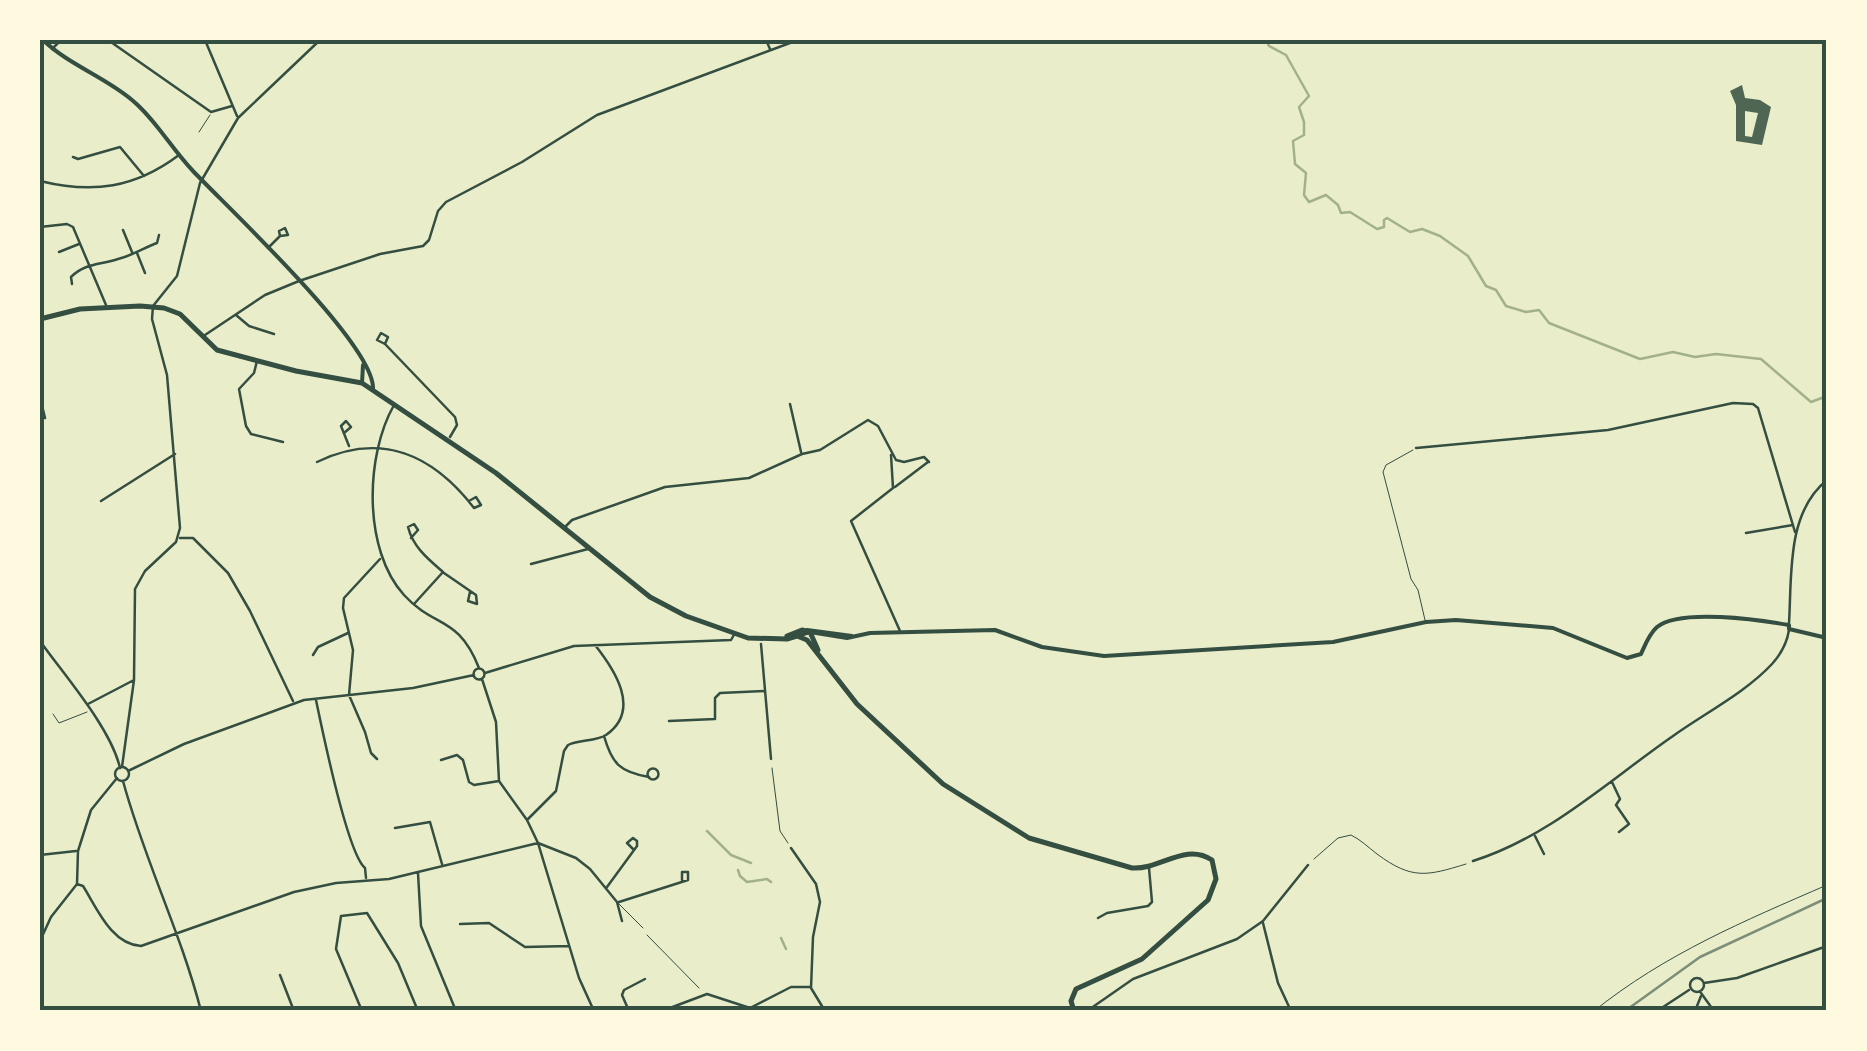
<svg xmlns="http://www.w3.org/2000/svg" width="1867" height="1051" viewBox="0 0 1867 1051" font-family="Helvetica,sans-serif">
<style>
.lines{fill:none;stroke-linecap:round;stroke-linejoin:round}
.stream{stroke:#a3b18a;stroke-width:2.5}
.building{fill:#4f6655;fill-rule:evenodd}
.path{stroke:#344e41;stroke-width:1}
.service{stroke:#344e41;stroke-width:1}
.minor{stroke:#344e41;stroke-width:2.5}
.tertiary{stroke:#344e41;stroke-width:4}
.secondary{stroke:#344e41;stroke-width:5}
.rail{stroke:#7c8e77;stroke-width:2.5}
.neatline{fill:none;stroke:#344e41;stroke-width:4}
</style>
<rect width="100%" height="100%" fill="#e9edc9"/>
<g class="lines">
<path class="stream" d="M1267,40l2,6 17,9 23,41 -10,11 5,15v13l-11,6 2,23 11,9 -2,22 5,7 17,-7 12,10 3,8 9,-1 27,17 7,-2v-7l3,-2 23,14 12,-3 18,7 28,20 18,30 10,4 10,16 20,6 13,-2 10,13 91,36 33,-7 22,5 21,-3 45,5 50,43 16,-6
M707,831l24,24 20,8
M738,870l2,6 7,6 20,-3 4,3
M781,938l5,11"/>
</g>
<path class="building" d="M1742,85l3,13 15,2 11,7 -9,38 -26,-4v-36l-6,-14zM1745,111l13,2 -6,24 -7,-1z"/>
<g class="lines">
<path class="path" d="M772,768l8,63 8,12
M1314,859l24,-21 13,-3c10,5 17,12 26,19 35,26 50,22 89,10
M647,935l52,53
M1594,1011c71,-57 150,-90 233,-126"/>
<path class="service" d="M199,132l11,-17
M1413,450l-27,15 -3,7 28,107 7,11 7,30
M53,714l6,9 28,-11
M617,902l26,26"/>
<path class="minor" d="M108,40l103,72 21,-6
M205,40l32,76
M766,40l4,9
M52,49l9,-9
M73,157l5,2 42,-12 24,29
M40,181c53,13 95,7 139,-26
M40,227l27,-3 6,3 33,78
M123,230l9,22
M268,248l12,-12 8,-1 -3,-7 -6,3 1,5
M59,252l20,-8
M137,253l8,20
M72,284l-1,-7c14,-14 29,-12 47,-18 13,-3 26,-11 39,-16l2,-8
M236,315l13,11 25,8
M205,335l60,-40 34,-14 81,-27 43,-8 6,-6 9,-29 8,-9 76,-40 75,-47 201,-75
M385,344l3,-7 -7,-4 -4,7 8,4 70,73 2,8 -7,12
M257,361l-3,12 -15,16 7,37 5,8 32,8
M40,397l5,21
M790,404l11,48
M394,405c-29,51 -31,145 10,190 31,34 54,20 75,73
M344,433l7,-6 -5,-6 -5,5 8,20
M1416,448l192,-18 125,-27 20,1 5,4 37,124
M891,455l2,33 -42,33 49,110
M317,462c64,-31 116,-7 157,46l7,-3 -5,-8 -7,4
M895,487l33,-25
M101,501l74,-47
M566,526l6,-6 93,-33 84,-9 53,-24 18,-4 48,-30 10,6 18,34 8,2 20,-5 5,5
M1746,533l47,-8
M180,538h13l35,35 22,38 43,90
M411,538l7,-8 -4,-6 -6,3c5,20 20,32 35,45l-29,32
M531,564l57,-15
M444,573l32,22 1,9 -9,-3 2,-9
M1789,623c3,-47 -3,-110 38,-143
M40,641c24,34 71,87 80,127
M761,644l10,115
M313,655l5,-8 30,-14
M473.5 674a5.5 5.5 0 1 1 11 0a5.5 5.5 0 1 1-11 0Z
M485,673l89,-27 157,-6 4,-7
M482,679l14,43 3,59 28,39 11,23 41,135 15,33
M316,700c6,29 32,154 49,168l1,10
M88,704l46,-24
M669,721l46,-2v-21l5,-5 45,-2
M604,736c8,28 16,36 45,41
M377,759l-6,-6 -6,-21 -16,-37 4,-45 -10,-42 1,-10 36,-39
M441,760l16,-5 6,5 6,22 5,3 25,-4
M122,767l12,-87 1,-91 10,-18 31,-29 4,-14 -13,-153 -15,-56 1,-13 24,-30 23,-93 38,-65 82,-78
M115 774a7 7 0 1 1 14 0a7 7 0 1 1-14 0Z
M647.5 774a5.5 5.5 0 1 1 11 0a5.5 5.5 0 1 1-11 0Z
M128,771l56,-27 120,-44 109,-12 61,-13
M123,781c21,78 58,152 78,230
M1612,782l8,17 -4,6 13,19 -10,8
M528,819l28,-28 8,-40 4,-6c12,-6 27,-3 38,-10 36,-25 8,-66 -11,-90
M395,828l35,-6 12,42
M1535,836l9,18
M791,848l25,36 4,18 -7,35 -2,51 14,23
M40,855l36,-4
M1473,861c76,-24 135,-80 200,-125 32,-23 72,-43 99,-72 9,-10 15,-21 17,-34
M418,873l3,53 35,85
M77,884l6,2c14,22 28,58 58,60l153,-54 42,-9 53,-4 149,-36 38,15 14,11 27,33 5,19
M607,887l30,-41v-5l-4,-3 -6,5 6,6
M619,902l69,-22v-8h-6v8
M1098,918l9,-5 41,-7 4,-4 -3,-34
M1263,923l15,60 13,28
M460,924l29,-1 36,24 44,-1
M40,941l11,-24 26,-33 1,-33 13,-41 26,-32
M280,975l14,36
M1690 985a7 7 0 1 1 14 0a7 7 0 1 1-14 0Z
M1704,983l33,-5 90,-32
M1701,993l13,18
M362,1011l-26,-62 5,-33 26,-3 31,50 20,48
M629,1011l-7,-16 2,-5 21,-11
M662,1011l45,-17 43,14 41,-21h19
M1087,1011l46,-32 104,-40 26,-18 45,-56
M1657,1011l32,-21
M1695,1011l6,-15"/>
<path class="tertiary" d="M43,40c26,25 62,37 89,60 24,20 39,48 61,71 36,38 180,172 180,217
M362,383l1,-18
M807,630l45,6
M797,636l13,-4 37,6 23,-5 125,-3 47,17 62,9 229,-14 93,-20 30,-2 97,8 74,30 14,-4c4,-9 8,-20 16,-27 23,-19 103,-7 132,-2v4l38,9"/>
<path class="secondary" d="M40,319l40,-10 60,-3 24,2 16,6 37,36 79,21 66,12 134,90 154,124 36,19 62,22 39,1 10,-3 10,4 50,64 86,80 86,54 103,30c28,2 53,-26 80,-8l4,19 -8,21 -66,59 -66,30 -5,12 3,10
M787,636l15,-6 8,2 8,18"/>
<path class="rail" d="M1625,1011l75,-54 127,-59"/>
</g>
<rect width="1867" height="1051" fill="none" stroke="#fefae0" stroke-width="85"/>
<rect x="42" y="42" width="1782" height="966" class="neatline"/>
</svg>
